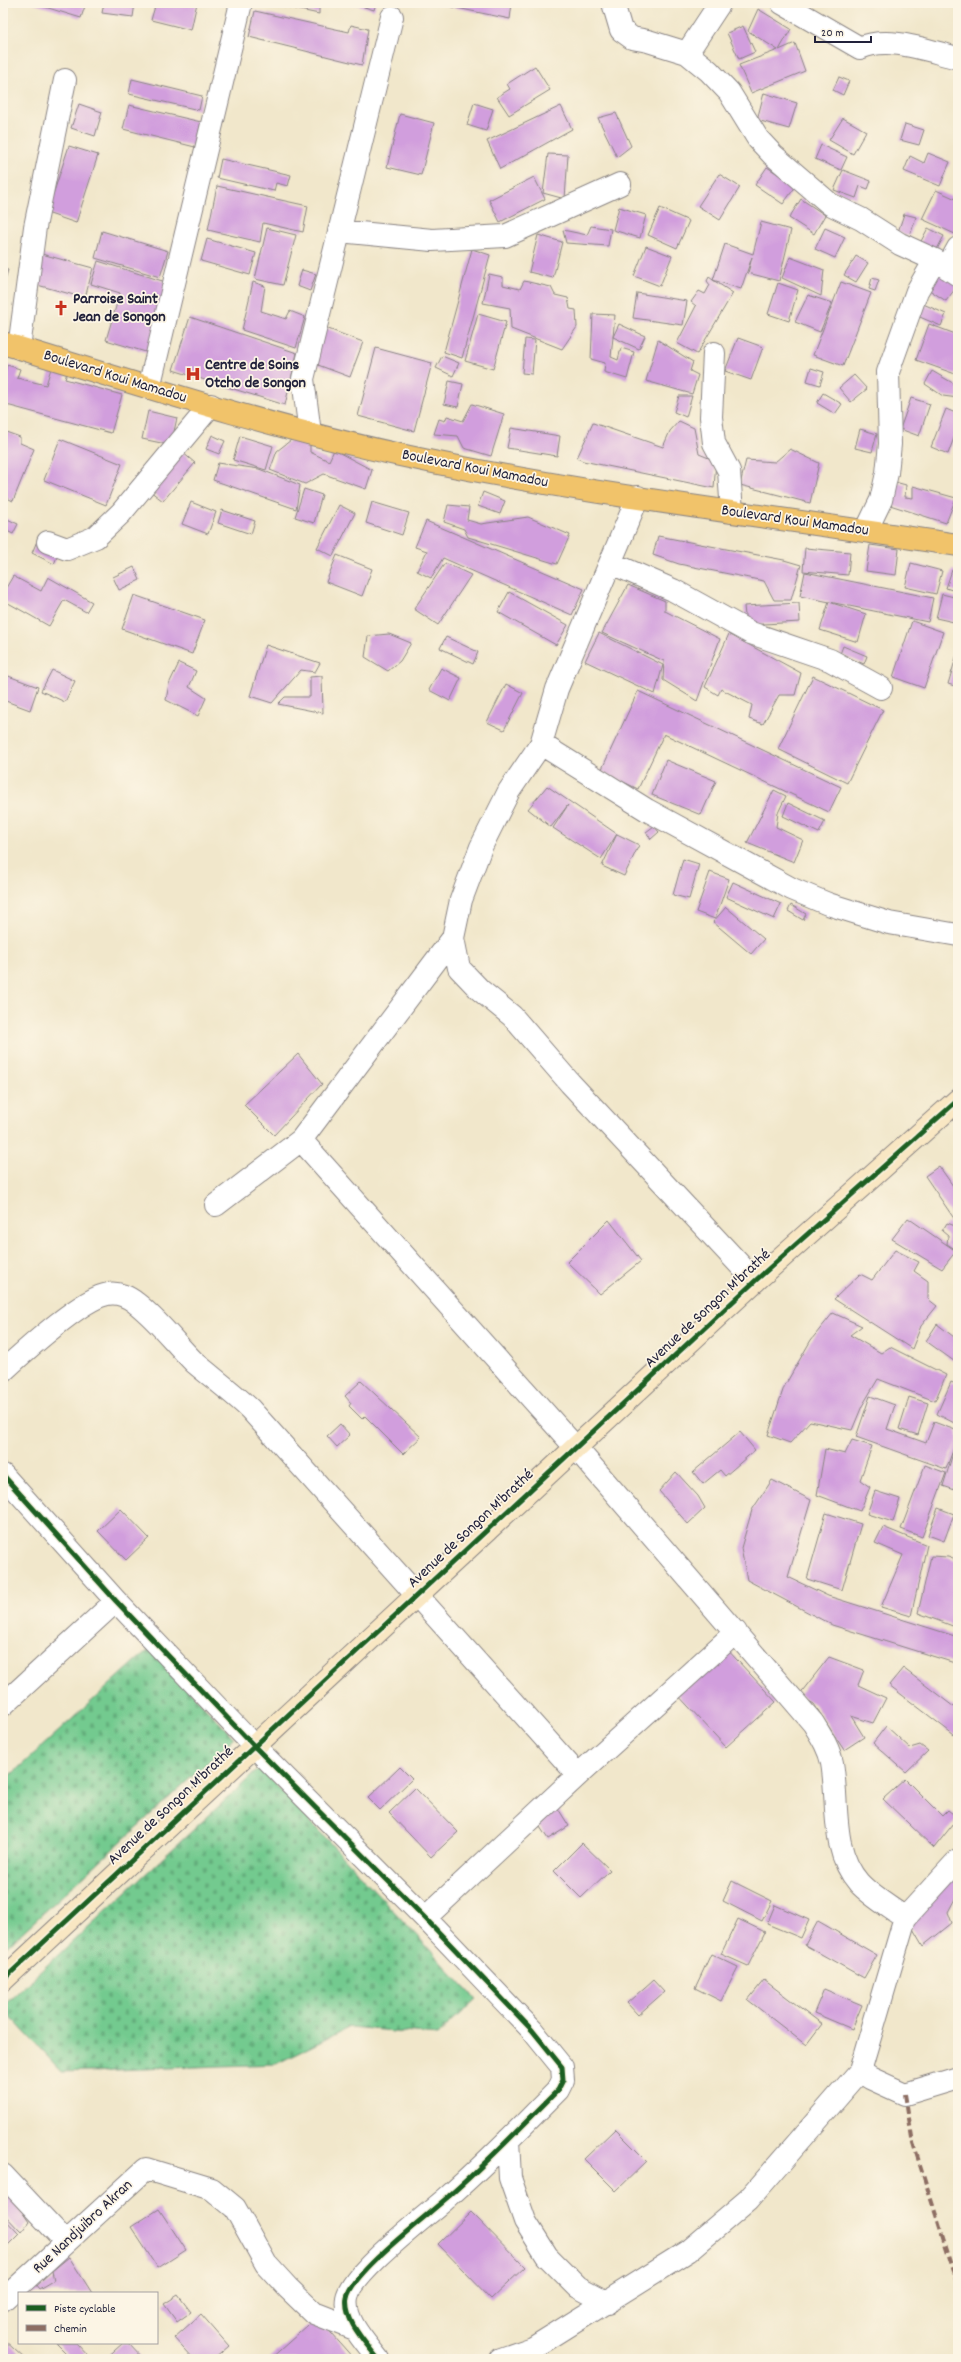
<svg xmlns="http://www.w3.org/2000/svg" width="961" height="2362" viewBox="0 0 961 2362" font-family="Dekko,sans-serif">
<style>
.cemetery{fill:url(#cemetery-stones);stroke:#4a7665}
.building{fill:#d19edd}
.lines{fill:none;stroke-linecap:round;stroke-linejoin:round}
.street-casing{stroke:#8a8483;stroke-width:24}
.secondary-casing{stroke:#8a8483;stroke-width:24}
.primary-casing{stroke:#8a8483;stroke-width:24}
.street{stroke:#fff;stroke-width:22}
.secondary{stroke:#f9e7c3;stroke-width:22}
.primary{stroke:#f1c36a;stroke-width:22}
.quiet{stroke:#8d6e63;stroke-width:4;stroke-dasharray:8 4;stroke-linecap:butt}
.cycleway-casing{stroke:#fcf5e5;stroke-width:8}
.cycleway{stroke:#1b5e20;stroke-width:5}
.labels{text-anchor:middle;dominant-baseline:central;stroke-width:3.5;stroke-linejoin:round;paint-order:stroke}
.poi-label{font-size:16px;font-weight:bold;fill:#22223b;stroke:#fcf5e5;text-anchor:start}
.street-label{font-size:16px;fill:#22223b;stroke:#fcf5e5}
</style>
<defs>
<pattern id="cemetery-stones" width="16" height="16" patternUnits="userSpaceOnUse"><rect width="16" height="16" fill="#73ca8f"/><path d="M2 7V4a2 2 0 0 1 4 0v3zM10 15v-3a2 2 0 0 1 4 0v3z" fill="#63ad7c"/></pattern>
</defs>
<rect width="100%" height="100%" fill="#fcf5e5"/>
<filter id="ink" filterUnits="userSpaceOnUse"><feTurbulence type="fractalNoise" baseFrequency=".025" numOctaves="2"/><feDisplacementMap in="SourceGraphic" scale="8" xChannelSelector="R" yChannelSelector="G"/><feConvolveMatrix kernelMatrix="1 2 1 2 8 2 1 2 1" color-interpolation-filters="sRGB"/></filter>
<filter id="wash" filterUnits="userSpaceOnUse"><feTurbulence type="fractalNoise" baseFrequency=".012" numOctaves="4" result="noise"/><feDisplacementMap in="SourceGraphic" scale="16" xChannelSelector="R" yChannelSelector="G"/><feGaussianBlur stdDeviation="0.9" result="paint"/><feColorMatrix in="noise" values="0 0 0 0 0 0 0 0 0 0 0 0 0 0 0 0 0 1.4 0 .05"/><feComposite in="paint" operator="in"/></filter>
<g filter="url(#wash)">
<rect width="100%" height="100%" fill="#f1e7cb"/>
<path class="cemetery" d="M150,1648l84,90 -231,212v-168z
M260,1768l216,231 -39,36 -87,-8 -74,37 -214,8 -59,-63v-3z"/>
<g id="blocks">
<path class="building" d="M32,3h54l-5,15z
M104,3h31l-2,14 -31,-4z
M156,3h41l-6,27 -40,-10z
M319,3v11l-47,-10v-1z
M351,3h25l-2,7z
M433,3h79l-2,16z
M758,9l33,20 -12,21 16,-7 10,28 -54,22 -12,-28 39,-15 -30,-19z
M255,11l94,21 2,-7 17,4 -6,36 -113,-28z
M743,26l12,26 -16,7 -12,-26z
M535,66l15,24 -41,25 -12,-18 13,-8 -3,-5z
M839,77l10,4 -6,14 -10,-5z
M132,79l70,17 -3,14 -70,-16z
M764,93l33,10 -8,26 -32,-9z
M474,103l19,6 -7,22 -19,-6z
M79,104l23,8 -7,24 -24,-8z
M129,105l72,17 -6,25 -72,-18z
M561,106l11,23 -72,40 -13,-28z
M616,113l15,33 -14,11 -19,-39z
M400,114l34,9 -13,52 -34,-8z
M843,118l23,13 -13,23 -24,-14z
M905,124l19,6 -5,15 -19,-5z
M821,145l26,12 -6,13 -26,-11z
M69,146l29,9 -22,68 -29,-10z
M928,153l22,9 -10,24 -36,-15 6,-15 14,7z
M548,154l20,1 -3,44 -22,-6z
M221,159l70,16 -3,11 -12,-3 -2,8 -57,-13z
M767,167l29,19 -13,18 -28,-19z
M843,170l28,11 -3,8 -8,-3 -4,12 -22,-8z
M719,174l21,13 -20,33 -22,-14z
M534,177l11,22 -45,23 -11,-22z
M217,186l91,20 -5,26 -40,-9 -3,19 -52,-12z
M936,190l22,10v26l-3,8 -33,-15z
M801,199l24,16 -11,19 -25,-16z
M619,207l27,8 -6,23 -27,-8z
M660,208l29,13 -12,27 -29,-13z
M904,214l12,3 -6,19 -12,-4z
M761,222l30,8 -12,51 -31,-8 4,-16 -11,32 -28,-9 20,13 -36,61 -20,-11 19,-37 -5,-4 8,-11 6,3 5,-9 -3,-4 2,-4 4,3 12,-36 28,10z
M591,226l20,3 -3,17 -42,-3 -3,-13 24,5z
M267,228l29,7 -13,50 -28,-6z
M825,228l20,9 -10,21 -20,-9z
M928,228l16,8 -9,17 -16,-8z
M102,231l66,20 -8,26 -65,-19z
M538,235l24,7 -9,36 -24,-6z
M207,239l49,14 -6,22 -49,-14z
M646,246l26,10 -12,30 -26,-10z
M472,249l18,6 -28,103 -18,-6z
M38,253l55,15 -8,30 -55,-15z
M856,256l12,7 -12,19 -12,-7z
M790,257l34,13 -3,26 -39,-18z
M98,261l71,22 -20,70 -43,-13 14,-47 -29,-9z
M936,265l22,20 -12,16 -24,-16z
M3,269l5,1 -5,16z
M302,270l14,4 -6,17 -13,-5z
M489,274l14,3v8l17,4 4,-8 27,6 4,8 13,3 2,11 6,1 1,17 -15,22 -51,-20 -1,-21 -27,-5z
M872,278l7,2 -4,11 -6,-2z
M253,282l12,4 -4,25 25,8 4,-8 15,6 -9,31 -54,-18z
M841,282l30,11 -28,73 -30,-11z
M778,283l20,7 -9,31 -21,-7z
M637,293l50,8 -4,24 -50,-7z
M808,295l24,8 -12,29 -25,-10z
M921,303l25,11 -5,12 -26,-11z
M478,314l28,8 -13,47 -28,-8z
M593,314l22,1 -2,22 6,-13 26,12 -6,13 -26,-12 -2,20 7,3 3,-12 13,4 -7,27 -23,-7 1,-9 -14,-4z
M190,317l107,36 -12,52 -112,-35z
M929,324l29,11v40l-42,-15z
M323,327l40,15 -13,35 -40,-15z
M738,338l25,9 -12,33 -26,-9z
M525,339l10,1 -3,34 -10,-1z
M658,340l35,22 -3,9 8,4 -6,19 -46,-13z
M376,348l56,15 -18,68 -56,-15z
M442,356l17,7 -6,13 -17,-8z
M7,365l13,4 -3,9 29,7 6,-20 16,5 -3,9 57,16 -11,38 -108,-29v-23z
M811,368l13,4 -4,13 -13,-4z
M932,371l26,15v12l-15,-2 -18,-12z
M854,375l13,14 -16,13 -12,-14z
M449,381l14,3 -5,23 -14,-3z
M823,393l19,11 -7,10 -18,-11z
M679,396h13l-6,21 -12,-5z
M911,398l19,6 -11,32 -19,-7z
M472,404l32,10 -13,42 -27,-8 -6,-12 -24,-2 5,-15 6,2 2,-5 16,5z
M946,409l12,5v13l-10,27 -17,-7z
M148,411l29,7 -6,27 -29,-6z
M679,421l15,7 5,26 17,7 -2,27 -131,-27 -6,-3 16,-35 70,24 7,-16z
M511,428l49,8 -3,20 -50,-8z
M860,429l17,5 -5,18 -17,-4z
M3,431l17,6v6l14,6 -21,52 -10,-5z
M212,435l13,6 -6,13 -13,-5z
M240,436l33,10 -7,24 -33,-10z
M60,439l62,25 -16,41 -62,-25z
M291,440l19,3v9l19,9 5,-11 38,20 -6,19 -42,-15 -19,10 -35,-14 7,-19z
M790,449l29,14 -9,40 -70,-18 6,-25 29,2z
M182,452l13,11 -32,38 -13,-10z
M218,463l41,6 41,16 -4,24 -83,-29z
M895,482l11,3 -1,12 8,1v-12l43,12 -10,25 -56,-18z
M304,489l18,6 -8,28 -19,-6z
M483,492l22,9 -5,13 -22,-8z
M191,502l25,10 -8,22 -26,-10z
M372,502l37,11 -7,22 -36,-12z
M339,505l16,8 -22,43 -16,-8z
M448,505l21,2 -2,13 14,4 47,-7 42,18 -13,29 -89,-27 -4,-8 -20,-7z
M222,510l33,11 -4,13 -33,-11z
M3,517l15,7 -5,10 -10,-5z
M426,521l158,68 -12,26 -129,-57 -12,20 -14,-7 10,-20 -12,-4z
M658,536l126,24 17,5 -10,35h-17l-10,-19 -85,-17 -26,-9z
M37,541l22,11 -5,12 -22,-11z
M870,545l29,4 -3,26 -30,-4z
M805,548l45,4 -2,23 -45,-4z
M337,555l35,14 -10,27 -36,-14z
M445,563l26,12 -33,50 -24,-16z
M911,563l31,8 -6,23 -31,-7z
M134,567l6,13 -21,10 -6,-13z
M952,570l6,2v20l-12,-4z
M805,572l128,26 -5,24 -128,-26z
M13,576l28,15 7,-14 44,25 -6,10 -22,-12 -15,26 -46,-26v-7z
M628,585l37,16v10l55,28 -23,62 -34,-21 1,-19 -62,-28z
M509,592l59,33 -12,20 -58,-33z
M942,594l16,4v25l-22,-5z
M134,595l71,25 -13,34 -70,-25z
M829,602l37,12 -8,28 -38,-12z
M799,603l1,19 -54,3 -2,-19z
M912,621l31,11 -19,56 -31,-11z
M599,633l64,32 -8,29 -70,-33z
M389,634l22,9 -11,18 -12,10 -23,-14 3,-21z
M729,634l72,39 -6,22h-16l-16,29 -14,-5 3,-14 -31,-16 -3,6 -13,-8z
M446,637l32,15 -5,12 -33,-16z
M266,645l54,18 -5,9 -14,-2 -29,33 -22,-7z
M843,646l24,10 -3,8 -24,-10z
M958,651v36l-10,-3z
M179,663l17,8 -7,16 17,11 -8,18 -32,-16 3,-16z
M441,668l20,10 -11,23 -21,-11z
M52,670l23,11 -10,21 -24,-11z
M3,674l35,13 -8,23 -27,-10z
M322,676l1,37 -45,-9 7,-7h25v-20z
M813,676l70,34 -36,73 -69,-34z
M506,684l17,9 -19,37 -17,-8z
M638,691l203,96 -12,25 -165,-78 -26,55 -37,-18z
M666,760l50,21 -15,34 -49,-20z
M547,786l70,48 -16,25 -48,-31 15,-23 -17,22 -23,-18z
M774,790l12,6 -8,17 -2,14 27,13 -9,22 -47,-19z
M788,803l37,18 -6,12 -36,-17z
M654,826l5,6 -8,7 -5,-7z
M617,834l22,11 -15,31 -22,-10z
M683,859l16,5 -10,35 -16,-4z
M710,872l19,7 -14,40 -19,-7z
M733,882l48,22 -7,15 -48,-22z
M791,905l15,9 -3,6 -15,-9z
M726,907l38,32 -13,15 -38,-32z
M298,1054l24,30 -48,51 -30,-30z
M939,1166l19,27v25l-3,2 -30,-44z
M908,1218l48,33 -14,18 -50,-30z
M609,1220l32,41 -41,33 -33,-32z
M947,1223l11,4v24l-11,-7 1,-8 -6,-5z
M895,1250l24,12 -5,9 14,10v18l9,7 -16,20 -9,23 -78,-50 26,-25 12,6z
M833,1313l29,13 -12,9 31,18 9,-6 56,28 -11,26 -57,-22 -16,27 -10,24 -42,-9 -20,22 -22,-8 16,-48 27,-47z
M937,1324l21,16v24l-32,-23z
M361,1381l60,56 -18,17 -38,-38 -3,3 -13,-13 2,-3 -6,-7z
M951,1382l7,3v40l-21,-11z
M870,1396l25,9 -8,24 39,14 8,-21 24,9v6l-12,32 -90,-32z
M909,1397l19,6 -10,32 -19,-6z
M340,1424l10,11 -13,12 -10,-11z
M740,1432l15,18 -30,26 -5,-6 -17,14 -10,-12z
M958,1437v54l-15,-5z
M852,1440l20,6 -12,34 10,7 -10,24 -43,-16 8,-46 20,5z
M925,1465l21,8 -24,64 -21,-8z
M676,1472l22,24 7,12 -17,16 -29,-33z
M772,1480l39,20 -23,77 40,19 130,41v27l-126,-39 -85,-45 -6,-32 11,-38z
M875,1491l25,8 -7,23 -26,-8z
M938,1508l16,6 -10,27 -16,-6z
M121,1509l28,29 -23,22 -28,-29z
M826,1513l35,11 -19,66 -35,-11z
M883,1527l44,18 -16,71 -30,-9 22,-52 -28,-12z
M931,1556l17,1 10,4v67l-40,-15z
M725,1647l51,55 -50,45 -51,-55z
M829,1657l35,13 -6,15 28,13 -13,25 -22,-7 13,21 -20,13 -30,-46 -15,-9z
M903,1668l55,42v28l-69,-53z
M886,1726l24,22 10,-3 8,6 -22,21 -33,-29z
M400,1767l12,12 -32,31 -12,-12z
M905,1779l37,37 6,-6 10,8 -24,30 -51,-49z
M415,1788l43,44 -27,25 -42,-44z
M557,1807l12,19 -21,13 -12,-18z
M582,1843l28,27 -29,28 -27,-27z
M958,1864v29l-10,19 4,11 -29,23 -15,-26z
M732,1881l40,20 -10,20 -39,-20z
M775,1905l34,15 -8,18 -34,-14z
M738,1919l27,13 -17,34 -27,-12z
M818,1921l59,34 -13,23 -59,-33z
M711,1954l27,13 -17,34 -26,-13z
M653,1980l11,12 -26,23 -11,-12z
M764,1980l58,44 -16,21 -58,-45z
M824,1989l38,16 -10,24 -38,-16z
M615,2129l32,32 -31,30 -32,-32z
M3,2184l26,38 -8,10 -18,-19z
M159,2209l27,41 -28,18 -27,-41z
M471,2212l54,55 -34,32 -53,-55z
M3,2217l16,17 -16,16z
M69,2257l23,36h-68l11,-9 4,5 15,-9 -2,-9z
M178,2295l13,17 -14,10 -13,-18z
M201,2314l28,32 -15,13h-21l-19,-21z
M317,2317l37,42h-84z
M3,2339l22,20h-22z
M56,2343h20l15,16h-19z
M123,2343h5l15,16h-38z"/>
</g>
</g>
<g filter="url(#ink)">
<use href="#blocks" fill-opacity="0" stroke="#8a8483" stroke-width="1"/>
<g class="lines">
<defs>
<path id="street" d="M613,3l8,27 11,8 16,3 39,12 22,18 20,21 29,47 15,16 57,49 31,15 39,25 35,16 23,15
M782,3l78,45c29,-13 68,3 98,10
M687,53l33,-50
M339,231l93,9 73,-4 115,-52
M947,268l11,-20
M19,348l16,-121 30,-147
M714,353l-3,64 3,26 15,28 3,41
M149,388l92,-385
M310,433l-7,-54 89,-362
M638,497l-81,192 -16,55 -32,47 -28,56 -20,53 -8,38 6,30 21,22 32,26 58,67 185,198
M866,531l15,-31 6,-27 3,-29 -2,-72 29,-81 18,-31
M48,542l19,7 29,-12 25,-24 90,-108
M611,563l62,27 78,43 79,27 51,28
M541,744l106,66 145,79 36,15 61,19 69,12
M301,1140l276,309 236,274c8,13 16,25 19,40 7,40 -2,87 27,120 13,14 31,24 46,35
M216,1205l85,-65 152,-202
M3,1371c21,-19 79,-73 105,-77 10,-2 21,3 28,9 22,17 39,40 58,59 19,16 38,30 56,47l328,366
M3,1475l113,126 139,146 170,171 107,112 30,37 1,13 -5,10c-36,36 -71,73 -109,106 -22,20 -97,76 -102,102 -4,22 19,45 31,61
M3,1705l113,-104
M425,1918l153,-143 158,-143
M860,2071l10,7 35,16 53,-16
M508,2140l2,38 15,43 22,35 31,31 30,16
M3,2175l63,67
M3,2300l143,-131 66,20 23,19 31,56 22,24 26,25 41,16
M501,2359l32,-11 155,-97 60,-51 112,-129 45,-153 53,-58"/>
<path id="secondary" d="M3,1980l752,-699 203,-181"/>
<path id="primary" d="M3,343c131,40 263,83 397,112 184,40 372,61 558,90"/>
</defs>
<use href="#street" class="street-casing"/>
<use href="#secondary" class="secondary-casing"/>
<use href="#primary" class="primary-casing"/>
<use href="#street" class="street"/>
<use href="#secondary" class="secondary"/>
<use href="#primary" class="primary"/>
<path class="quiet" d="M905,2094l8,49 45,141"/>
<defs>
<path id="cycleway" d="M3,1475l113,126 139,146 170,171 107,112 30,37 1,13 -5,10c-36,36 -71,73 -109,106 -22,20 -97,76 -102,102 -4,22 19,45 31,61
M3,1980l752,-699 203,-181"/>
</defs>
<use href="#cycleway" class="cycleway-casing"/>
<use href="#cycleway" class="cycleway"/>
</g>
</g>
<defs>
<symbol id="church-bare" viewBox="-9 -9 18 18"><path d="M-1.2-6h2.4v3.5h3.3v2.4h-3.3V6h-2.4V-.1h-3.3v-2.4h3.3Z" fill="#c8321e" stroke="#fcf5e5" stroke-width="2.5" paint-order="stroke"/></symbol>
<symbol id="hospital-bare" viewBox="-9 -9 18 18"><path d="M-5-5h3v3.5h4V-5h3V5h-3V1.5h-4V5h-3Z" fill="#c8321e" stroke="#fcf5e5" stroke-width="2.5" paint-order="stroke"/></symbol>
</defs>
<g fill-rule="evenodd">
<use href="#church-bare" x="50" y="297" width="22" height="22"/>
<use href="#hospital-bare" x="182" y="363" width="22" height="22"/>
</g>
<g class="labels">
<g class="poi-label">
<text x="73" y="299">Parroise Saint<tspan x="73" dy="18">Jean de Songon</tspan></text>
<text x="205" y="365">Centre de Soins<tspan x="205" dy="18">Otcho de Songon</tspan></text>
</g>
<g class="street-label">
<text transform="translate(115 377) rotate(17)">Boulevard Koui Mamadou</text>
<text transform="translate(475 469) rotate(11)">Boulevard Koui Mamadou</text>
<text transform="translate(795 521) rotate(8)">Boulevard Koui Mamadou</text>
<text transform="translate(708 1309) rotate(-43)">Avenue de Songon M'brathé</text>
<text transform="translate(471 1529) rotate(-43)">Avenue de Songon M'brathé</text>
<text transform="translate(171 1806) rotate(-43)">Avenue de Songon M'brathé</text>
<text transform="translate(83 2227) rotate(-43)">Rue Nandjuibro Akran</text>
</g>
</g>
<rect width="961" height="2362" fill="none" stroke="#fcf5e5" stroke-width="16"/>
<rect x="18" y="2292" width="140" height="52" fill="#fcf5e5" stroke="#a5a1a1"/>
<rect x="26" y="2305" width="20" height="6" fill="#1b5e20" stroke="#a5a1a1"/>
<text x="54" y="2312" font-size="12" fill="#22223b">Piste cyclable</text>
<rect x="26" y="2325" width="20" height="6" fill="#8d6e63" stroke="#a5a1a1"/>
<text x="54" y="2332" font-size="12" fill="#22223b">Chemin</text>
<path d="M815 36v6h56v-6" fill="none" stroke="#22223b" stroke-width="2"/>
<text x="821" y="36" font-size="12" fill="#22223b" stroke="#fcf5e5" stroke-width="3" paint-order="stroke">20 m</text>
</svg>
